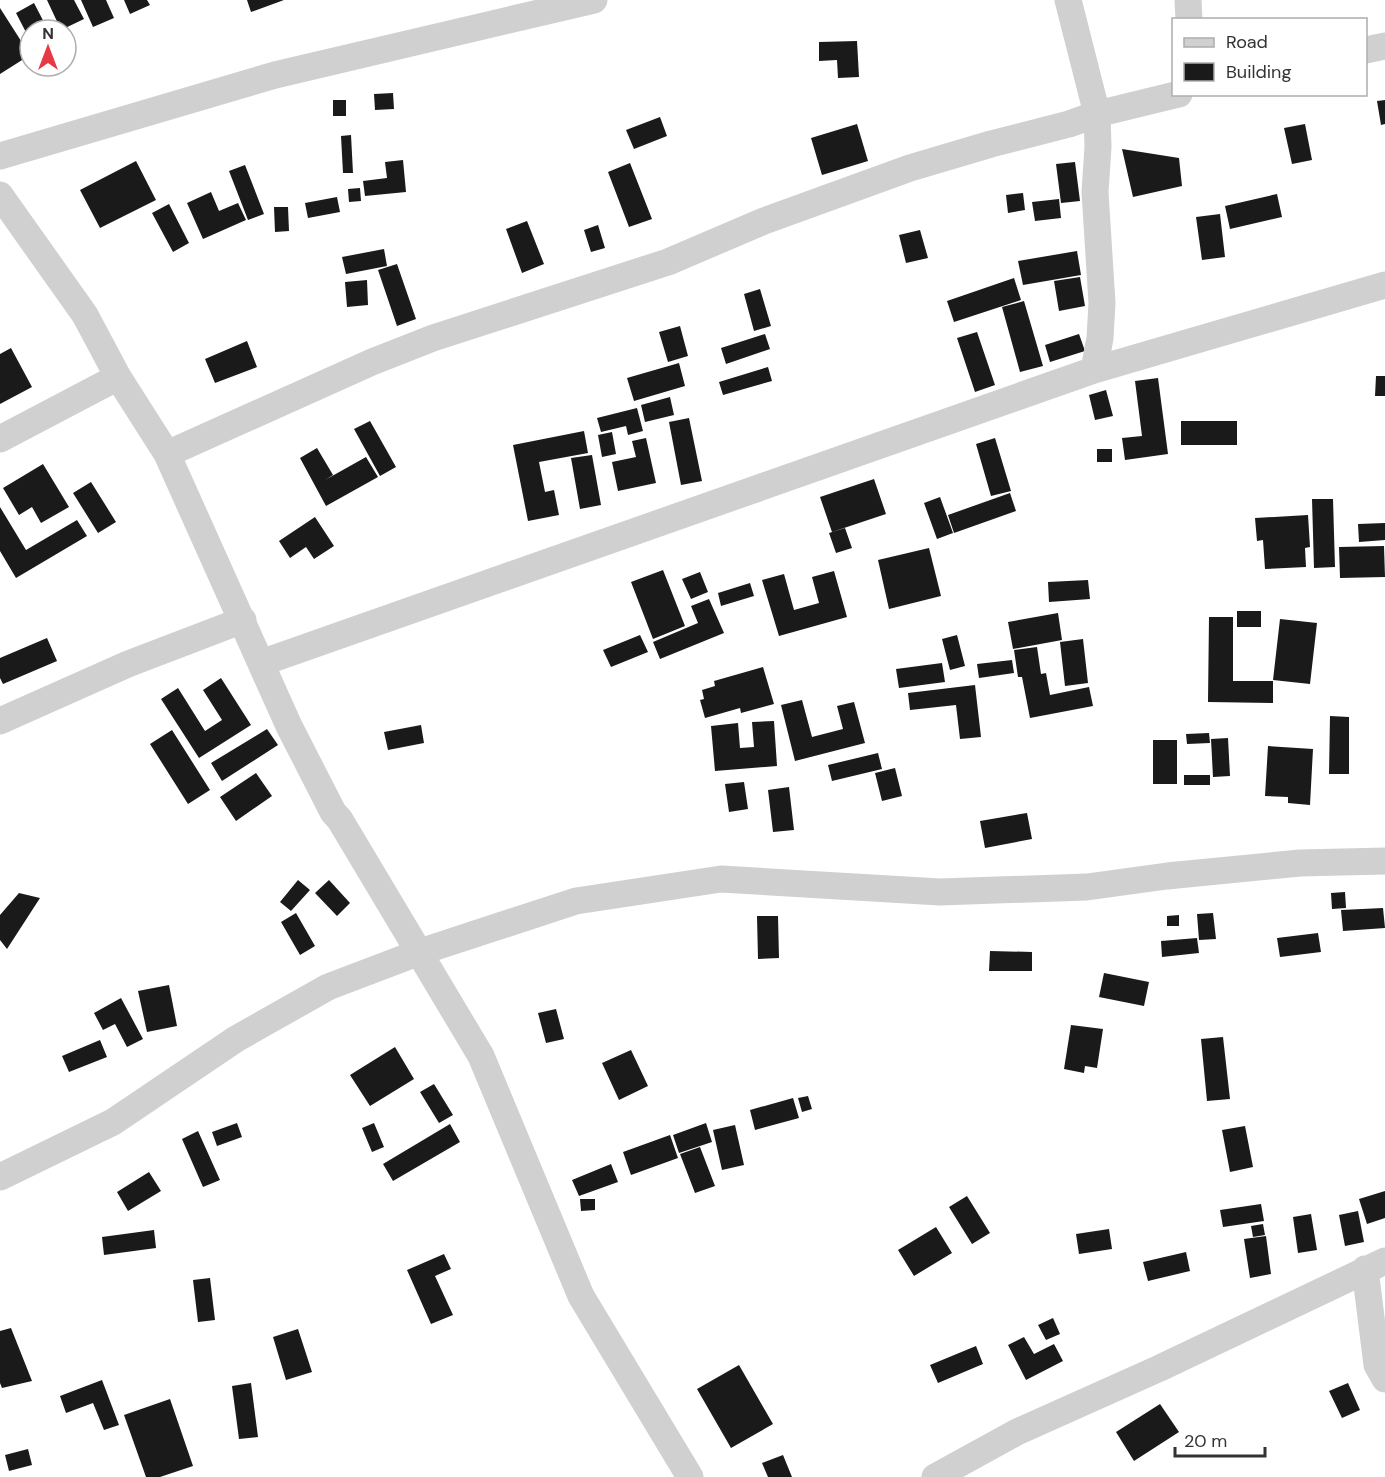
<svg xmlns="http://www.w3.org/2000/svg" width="1385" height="1477" viewBox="0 0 1385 1477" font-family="'DM Sans',sans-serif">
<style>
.building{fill:#1a1a1a}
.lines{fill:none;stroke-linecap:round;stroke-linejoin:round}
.street{stroke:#d0d0d0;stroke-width:27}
</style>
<rect width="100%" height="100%" fill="#fff"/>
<path class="building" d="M47,0h27l10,19 -23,11z
M81,0h25l8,18 -21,9z
M124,0h23l3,5 -20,9z
M247,0h37l-33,12z
M34,3l14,27h-18v10l-14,-27z
M0,8l30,47 -30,19z
M857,41l2,36 -21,1 -1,-18 -18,1v-19z
M393,93l1,16 -19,1 -1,-16z
M333,100h13v16h-13z
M1385,100v24l-4,1 -4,-24z
M660,117l7,19 -33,13 -8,-19z
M857,124l11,37 -46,14 -11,-37z
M1305,124l7,36 -20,4 -8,-36z
M351,135l2,38h-10l-2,-37z
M1122,149l57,9 3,28 -49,11z
M403,160l3,32 -41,4 -2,-15 24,-3 -2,-16z
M136,161l20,39 -56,28 -20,-38z
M1075,162l5,39 -19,2 -5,-39z
M630,163l22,56 -23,8 -21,-55z
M245,165l19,49 -16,6 -19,-49z
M360,188l1,13 -12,1 -1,-13z
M211,192l8,19 19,-8 8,17 -43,19 -16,-36z
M1023,193l2,17 -17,3 -2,-18z
M1277,194l5,23 -52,12 -5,-23z
M337,197l3,15 -32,6 -3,-15z
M1059,199l2,19 -26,3 -3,-19z
M169,204l20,39 -16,9 -21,-39z
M274,207h14l1,24 -14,1z
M1220,214l5,43 -23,3 -6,-43z
M527,221l17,43 -22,9 -16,-44z
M598,225l7,23 -14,4 -7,-22z
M920,230l8,28 -22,5 -7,-28z
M384,249l3,17 -41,8 -4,-17z
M1077,251l4,24 -58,10 -5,-24z
M397,264l19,55 -19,7 -19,-56z
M1080,277l5,29 -26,5 -5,-30z
M1014,278l7,22 -67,22 -7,-21z
M367,280l1,25 -21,2 -2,-25z
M760,289l11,37 -17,5 -10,-37z
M1024,301l19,65 -23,6 -18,-65z
M680,326l8,30 -20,6 -9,-30z
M977,332l18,53 -20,7 -18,-54z
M765,334l5,15 -44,15 -5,-16z
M1079,334l6,17 -35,11 -5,-17z
M247,341l10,26 -42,16 -10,-24z
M11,348l21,39 -32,17v-50z
M679,363l6,23 -51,15 -7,-23z
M768,367l4,14 -49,14 -4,-13z
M1376,376h9v20h-10z
M1158,378l10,76 -43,6 -3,-22 20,-2 -7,-55z
M1106,390l7,26 -18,4 -6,-25z
M670,397l4,18 -29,7 -4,-17z
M637,408l6,23 -15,4 -2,-9 -25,6 -4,-14z
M689,418l13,63 -21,4 -12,-63z
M370,421l26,46 -16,9 -26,-47z
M1181,421h56v24h-56z
M584,431l4,22 -49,9 6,30 9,-2 5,25 -31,6 -15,-76z
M612,432l4,22 -14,3 -4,-22z
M646,438l10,45 -38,8 -6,-29 24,-5 -4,-16z
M995,438l16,53 -20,5 -15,-52z
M317,448l16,27 -8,5 41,-23 12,20 -52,29 -26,-48z
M1097,449h15v13h-15z
M592,455l9,50 -21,4 -9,-51z
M43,464l26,43 -28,16 -9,-16 -13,8 -16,-27z
M874,479l12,35 -54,18 -12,-35z
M91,482l25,40 -18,11 -25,-40z
M1010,493l6,18 -62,22 -6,-18z
M940,497l13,36 -16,6 -13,-36z
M1312,499h21l2,68 -21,1z
M0,507l26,43 51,-30 10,16 -71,42 -16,-27z
M1308,515l2,32 -5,1 1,19 -41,2 -2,-29 -6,1 -2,-23z
M315,517l19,29 -20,13 -8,-12 -16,11 -11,-17z
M1385,523v17l-26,2 -1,-18z
M845,528l7,20 -16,5 -7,-20z
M1384,546l1,31 -45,1 -1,-31z
M929,548l12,48 -52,13 -11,-49z
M663,570l22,56 -32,13 -22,-57z
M834,571l13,46 -68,19 -17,-56 22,-6 10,36 25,-7 -7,-26z
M700,572l8,20 -17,7 -9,-20z
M1088,580l2,19 -41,3 -1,-20z
M750,583l4,13 -33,10 -3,-13z
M709,599l15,34 -64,26 -7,-17 45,-19 -7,-17z
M1237,611h24v16h-24z
M1058,613l4,27 -49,9 -5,-27z
M1209,617h24v64h40v22l-65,-1z
M1280,619l37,4 -7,61 -37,-4z
M640,635l8,17 -37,15 -8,-17z
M957,635l8,31 -15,4 -8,-31z
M47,638l10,23 -54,23 -3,-6v-20z
M1083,639l5,44 -23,3 -5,-44z
M1037,647l4,27 5,-1 4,22 39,-8 4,19 -63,12 -8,-41h-4l-4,-27z
M1012,660l2,13 -35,5 -2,-14z
M942,663l3,19 -46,6 -3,-19z
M763,667l11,37 -33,9 -1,-5 -35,10 -5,-18 4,-1 -2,-9 13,-4 -1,-5z
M221,678l30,47 -52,33 -38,-59 17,-11 27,43 17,-11 -19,-30z
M975,685l6,52 -21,2 -4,-34 -46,5 -2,-17z
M802,700l10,37 31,-8 -6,-23 17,-4 11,41 -70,18 -14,-56z
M1330,716l19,1v57h-20z
M774,721l3,45 -62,5 -4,-45 27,-3 2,25 14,-1 -2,-25z
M421,725l3,18 -36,7 -4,-18z
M267,729l11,16 -56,36 -11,-18z
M172,730l38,60 -22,14 -38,-60z
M1209,733l1,10 -23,1 -1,-10z
M1228,738l2,38 -17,1 -2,-38z
M1153,740h24v44h-24z
M1268,746l45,3 -3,56 -22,-2v-6l-23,-1z
M878,753l4,16 -50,12 -4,-16z
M895,768l7,28 -20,5 -7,-28z
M256,773l16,23 -36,25 -16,-24z
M1184,775h26v10h-26z
M744,782l4,27 -19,3 -4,-28z
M789,787l5,43 -21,2 -5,-42z
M1027,813l5,26 -47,9 -5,-27z
M298,880l12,10 -19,21 -11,-9z
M329,880l21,23 -13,13 -22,-23z
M1345,892l1,16 -14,1 -1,-16z
M19,893l21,5 -33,51 -7,-9v-25z
M1383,908l2,20 -42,3 -2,-21z
M296,913l19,33 -15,9 -19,-33z
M1213,913l3,26 -17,1 -2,-26z
M1179,915v11h-12v-10z
M757,916h21l1,42 -21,1z
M1318,933l3,19 -41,5 -3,-19z
M1197,938l2,15 -37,4 -1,-16z
M990,951l42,1v19h-43z
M1104,973l45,9 -5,24 -45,-9z
M169,985l8,41 -30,6 -9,-41z
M121,998l22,41 -16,8 -12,-23 -12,6 -9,-17z
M556,1009l8,30 -18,4 -8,-30z
M1071,1025l32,4 -6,39 -12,-2 -1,7 -20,-4z
M1223,1037l7,62 -23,2 -6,-62z
M100,1040l7,17 -38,15 -7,-16z
M395,1047l19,32 -44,27 -20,-31z
M631,1050l17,36 -29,14 -17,-37z
M434,1084l19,31 -14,8 -19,-31z
M808,1096l4,13 -10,3 -4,-14z
M793,1098l6,20 -44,12 -5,-20z
M237,1123l5,14 -25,9 -5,-14z
M374,1123l10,24 -12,5 -10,-24z
M706,1123l6,19 -33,11 -6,-18z
M450,1124l10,18 -67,39 -10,-17z
M735,1125l9,40 -22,5 -9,-40z
M1245,1126l8,41 -23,5 -8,-42z
M198,1131l22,49 -17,7 -21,-48z
M670,1135l8,23 -47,17 -8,-23z
M700,1147l15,39 -20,7 -15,-39z
M611,1164l7,18 -39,14 -7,-16z
M149,1172l12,19 -33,20 -11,-19z
M1385,1191v27l-18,6 -8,-25z
M967,1196l23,37 -18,11 -23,-37z
M580,1199h15v11l-14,1z
M1261,1204l3,17 -41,6 -3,-17z
M1358,1211l6,31 -19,4 -6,-31z
M1311,1214l6,36 -19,3 -5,-36z
M1263,1224l2,11 -12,2 -2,-11z
M936,1227l16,26 -38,23 -16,-26z
M1109,1229l3,20 -33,5 -3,-20z
M154,1230l2,18 -52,7 -2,-18z
M1266,1236l5,38 -21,4 -6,-39z
M1186,1252l4,19 -42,10 -5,-19z
M444,1254l7,15 -16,7 18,39 -22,9 -24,-54z
M210,1278l5,42 -17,2 -5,-42z
M1053,1318l7,16 -14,6 -8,-15z
M11,1328l21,53 -30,7 -2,-5v-52z
M298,1329l14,43 -26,8 -13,-43z
M1024,1337l10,17 20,-10 9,17 -37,19 -18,-35z
M976,1346l7,18 -45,19 -8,-18z
M739,1365l34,59 -42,24 -34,-59z
M102,1380l17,45 -15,5 -11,-27 -27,10 -6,-17z
M251,1383l7,54 -19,2 -7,-53z
M1348,1383l12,27 -18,8 -13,-27z
M170,1399l23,67 -33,11h-14l-22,-62z
M1160,1404l19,28 -45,29 -18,-29z
M28,1449l4,16 -23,6 -4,-16z
M783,1455l9,22h-24l-6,-14z"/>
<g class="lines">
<path class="street" d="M1068,0l29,114 1,33 -3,45 7,111 -2,35 -6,32
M1188,0l1,20
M1366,50l19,-4
M0,156l275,-81 319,-75
M0,195l85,120 33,62 49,77 122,272 44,86 7,8 141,236 100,240 109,181
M0,439l118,-62
M167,454l205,-92 61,-24 235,-76 96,-41 146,-53 81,-24 78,-20 28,-10 82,-20
M261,663l833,-293 291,-85
M0,721l128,-57 115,-44
M0,1177l113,-55 123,-83 92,-52 92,-35 156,-51 145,-22 219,13 147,-5 80,-11 133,-13 85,-2
M1365,1269l12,96 8,14
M935,1477l82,-45 143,-64 225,-107"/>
</g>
<rect x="1172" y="18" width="195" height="78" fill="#ffffff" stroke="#adadad" stroke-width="1.5"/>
<rect x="1184" y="38" width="30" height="9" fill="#d0d0d0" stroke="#adadad" stroke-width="1.5"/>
<text x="1226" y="48" font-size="18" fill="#333333">Road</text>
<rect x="1184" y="63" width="30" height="18" fill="#1a1a1a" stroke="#adadad" stroke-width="1.5"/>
<text x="1226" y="78" font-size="18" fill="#333333">Building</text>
<g transform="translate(48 48)"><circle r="28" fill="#ffffff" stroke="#adadad" stroke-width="1.5"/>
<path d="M0-4.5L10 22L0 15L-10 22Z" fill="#e63946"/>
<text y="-9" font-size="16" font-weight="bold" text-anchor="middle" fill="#333333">N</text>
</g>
<path d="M1175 1447v9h90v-9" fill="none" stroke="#333333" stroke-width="3"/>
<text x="1184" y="1447" font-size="18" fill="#333333" stroke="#ffffff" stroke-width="4.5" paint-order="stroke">20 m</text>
</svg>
